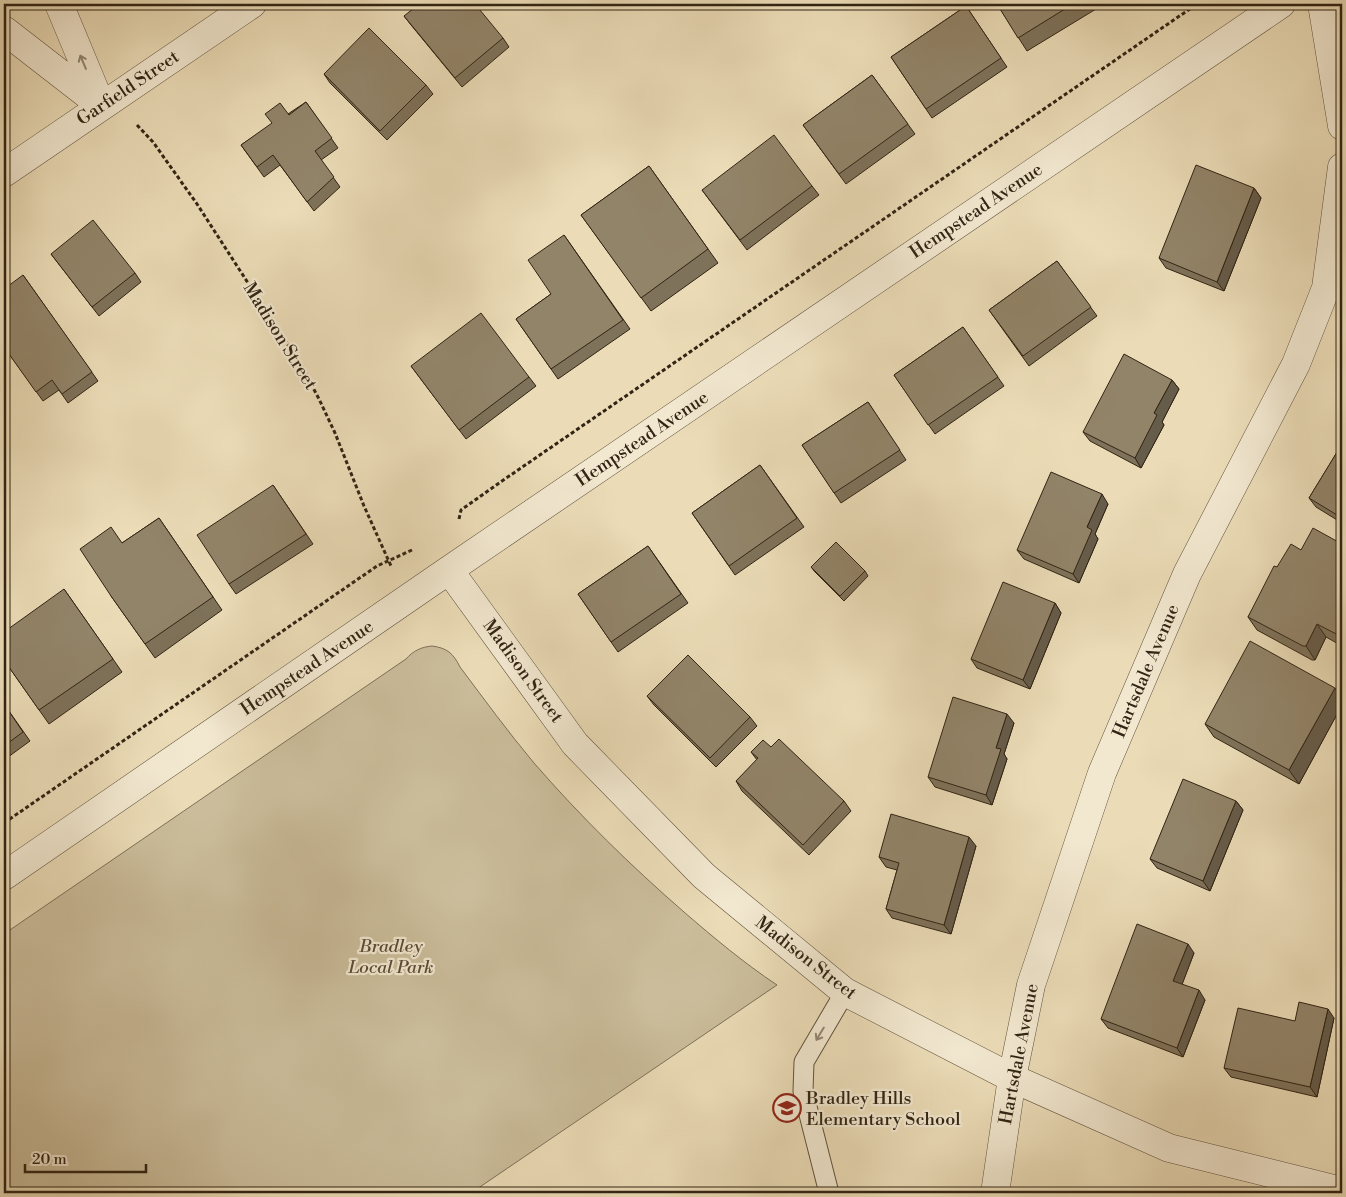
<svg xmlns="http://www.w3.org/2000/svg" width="1346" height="1197" viewBox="0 0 1346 1197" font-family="'Libre Bodoni',serif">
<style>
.green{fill:#cbbd9b;stroke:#7e7058}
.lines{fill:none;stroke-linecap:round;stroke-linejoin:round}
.lane-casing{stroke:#60523d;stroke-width:21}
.street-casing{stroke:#60523d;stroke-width:29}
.path{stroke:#312414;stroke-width:3;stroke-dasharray:4 2.5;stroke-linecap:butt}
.lane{stroke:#f2e8d0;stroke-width:19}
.street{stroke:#f2e8d0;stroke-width:28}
.wall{fill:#7e725a;stroke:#312414}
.shaded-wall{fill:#665c4a;stroke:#312414}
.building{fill:#928469;stroke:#312414}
.oneway{stroke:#928672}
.labels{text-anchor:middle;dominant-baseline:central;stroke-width:4.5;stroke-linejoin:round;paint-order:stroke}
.street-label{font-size:18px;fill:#312414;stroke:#f2e8d0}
.park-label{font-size:18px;font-style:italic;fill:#584a36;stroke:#f2e8d0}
.poi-label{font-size:18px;fill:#312414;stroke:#f2e8d0;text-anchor:start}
</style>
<rect width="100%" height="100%" fill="#ebdcb7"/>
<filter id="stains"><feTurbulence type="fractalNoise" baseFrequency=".004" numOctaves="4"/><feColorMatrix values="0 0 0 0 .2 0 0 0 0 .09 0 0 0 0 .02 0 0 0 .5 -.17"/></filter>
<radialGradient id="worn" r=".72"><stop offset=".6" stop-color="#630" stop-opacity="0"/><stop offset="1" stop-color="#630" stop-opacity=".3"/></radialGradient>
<path class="green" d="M432,646c15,2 21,7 28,21 24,32 48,65 74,96 46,53 97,103 150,149 30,26 60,51 93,73l-306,208h-467v-259l402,-275c7,-8 15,-12 26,-13z"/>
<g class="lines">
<defs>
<path id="lane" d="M829,1193l-26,-102 1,-29 41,-70"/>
<path id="street" d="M59,4l42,101
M1322,4l20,122
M4,30l98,76
M4,173l248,-169
M449,570l126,174 129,132 141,116 167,86 157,70 173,43
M4,876l445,-306 832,-566
M995,1193l17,-115 19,-93 71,-212 85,-199 109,-210 30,-76 16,-121"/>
</defs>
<use href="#lane" class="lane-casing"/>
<use href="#street" class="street-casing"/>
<path class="path" d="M137,125l16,17 44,62 104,161 18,34 16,34 29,73 27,60
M459,519l2,-9 41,-29 695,-477
M4,823l373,-257 35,-16"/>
<use href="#lane" class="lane"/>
<use href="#street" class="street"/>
</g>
<path class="wall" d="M997,4h103l1,2 -74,45z
M966,6l41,61 -75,51 -41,-61z
M404,16l99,22 6,9 -47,40 -51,-62z
M324,74l102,11 7,9 -46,46 -57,-57z
M872,75l43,59 -69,50 -43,-59z
M306,102l32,46 -17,12 19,27 -26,24 -34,-46 -16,12 -23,-32z
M649,166l69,97 -67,48 -70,-96z
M812,186l7,9 -72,55 -45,-60z
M1254,188l7,10 -37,93 -58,-23 -7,-10z
M564,235l66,94 -72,50 -42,-60 35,-25z
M51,254l84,19 6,9 -42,34z
M1057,261l40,55 -68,50 -40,-56z
M23,275l75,106 -30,22 -9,-13 -16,11 -39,-54z
M963,327l41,59 -69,48 -41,-59z
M411,366l118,11 7,9 -70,53z
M1172,380l7,9 -17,33 2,3 -23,43 -51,-27 -7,-9z
M868,402l38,58 -65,43 -39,-58z
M1342,444v79l-26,-16 -7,-9z
M760,465l44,62 -69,48 -43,-62z
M273,485l40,59 -77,50 -7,-10z
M1108,504l-13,30 3,5 -19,44 -55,-24 -7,-9z
M159,518l63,92 -67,48 -44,-62 11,-53z
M1342,544v102l-16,-9 -11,23h-3l-55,-30 -9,-13 29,-50 24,-17z
M648,546l40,57 -70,49 -40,-58z
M811,567l54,4 3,5 -24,25 -29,-29z
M64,589l58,83 -73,52 -45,-64z
M1055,603l6,10 -31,76 -53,-21 -6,-9z
M647,696l103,21 7,9 -41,41 -62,-62z
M1342,699v6l-43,79 -85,-47 -9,-13z
M4,704l26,37 -26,19z
M1014,723l-10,31 3,5 -15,46 -57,-18 -7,-10z
M771,747l73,54 7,10 -42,44 -67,-64 -6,-10 21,-21 -6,-8z
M1236,801l7,9 -33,81 -53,-23 -7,-9z
M976,846l-25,88 -59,-16 -6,-9 11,-39 -11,-3 -7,-10z
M1194,953l-12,31 23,16 -22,57 -75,-29 -7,-9z
M1334,1018l-17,79 -86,-20 -7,-9 71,-47z"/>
<path class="shaded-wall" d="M1254,188l7,10 -37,93 -7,-9z
M1172,380l7,9 -17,33 2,3 -23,43 -6,-10 19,-45z
M1102,494l6,10 -13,30 3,5 -19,44 -6,-9 14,-47z
M1055,603l6,10 -31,76 -7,-9z
M1317,624l9,13 -11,23 -9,-14z
M1342,631v8l-2,-3z
M1335,688l7,11v6l-43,79 -10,-14z
M1007,714l7,9 -10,31 3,5 -15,46 -6,-10 10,-47z
M1236,801l7,9 -33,81 -7,-10z
M969,837l7,9 -25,88 -7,-9z
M1188,944l6,9 -14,37 -7,-9z
M1199,990l6,10 -22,57 -6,-9z
M1328,1009l6,9 -17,79 -7,-10z"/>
<path class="building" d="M419,4h56l28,34 -48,40 -51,-62z
M997,4h76l-55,34z
M966,6l35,52 -75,51 -35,-52z
M369,28l57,57 -46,46 -56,-57z
M872,75l36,49 -69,50 -36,-49z
M306,102l26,36 -17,13 19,26 -27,25 -34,-47 -16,12 -16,-22 31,-22 -7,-9 15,-11 9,12z
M774,135l38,51 -72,54 -38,-50z
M1196,165l58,23 -37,94 -58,-24z
M649,166l59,83 -67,49 -60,-83z
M93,220l42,53 -43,34 -41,-53z
M564,235l59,85 -72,49 -35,-50 35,-25 -23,-34z
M1057,261l34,46 -68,49 -34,-46z
M23,275l69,97 -30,22 -10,-14 -16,12 -32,-45v-58z
M481,313l48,64 -70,53 -48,-64z
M963,327l35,50 -70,48 -34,-50z
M1124,354l48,26 -18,33 3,2 -22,43 -52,-26z
M868,402l32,48 -66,43 -32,-48z
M1342,444v74l-33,-20z
M760,465l37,53 -68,48 -37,-53z
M1051,472l51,22 -15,33 5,3 -19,44 -56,-24z
M273,485l33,49 -77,50 -32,-49z
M159,518l54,79 -68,47 -34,-48 -31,-47 31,-22 11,16z
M1313,528l29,16v38l-1,3 1,1v45l-2,5 -23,-12 -11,22h-3l-55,-29 26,-51 3,1 14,-23 10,6z
M836,542l29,29 -25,25 -29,-29z
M648,546l33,48 -70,48 -33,-48z
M1003,582l52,21 -32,77 -52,-21z
M64,589l49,70 -74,51 -35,-50v-28z
M1250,641l85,47 -46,82 -84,-46z
M688,655l62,62 -40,41 -63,-62z
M953,697l54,17 -11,34 5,1 -15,46 -58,-18z
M4,704l19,28 -19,14z
M779,739l65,62 -41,44 -67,-64 22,-23 -7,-6 12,-12 8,7z
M1183,779l53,22 -33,80 -53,-22z
M891,814l78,23 -25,88 -58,-16 13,-46 -20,-6z
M1137,924l51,20 -15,37 26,9 -22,58 -76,-29z
M1299,1002l29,7 -18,78 -86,-19 14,-60 57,13z"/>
<defs><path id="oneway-shaft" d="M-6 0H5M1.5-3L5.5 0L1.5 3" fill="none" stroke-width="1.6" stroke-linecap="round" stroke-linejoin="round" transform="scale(1.25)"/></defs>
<g class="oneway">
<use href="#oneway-shaft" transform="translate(83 62) rotate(-113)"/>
<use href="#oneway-shaft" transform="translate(820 1034) rotate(121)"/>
</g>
<defs>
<symbol id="school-ring" viewBox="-11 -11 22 22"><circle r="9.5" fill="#f2e8d0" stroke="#8f2418" stroke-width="1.5"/><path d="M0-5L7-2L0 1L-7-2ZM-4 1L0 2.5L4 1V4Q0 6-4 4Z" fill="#8f2418"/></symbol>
</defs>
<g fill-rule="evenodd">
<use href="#school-ring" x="771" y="1092" width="32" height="32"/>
</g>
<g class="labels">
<g class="street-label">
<text transform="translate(128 88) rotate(-34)">Garfield Street</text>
<text transform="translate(976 211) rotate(-34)">Hempstead Avenue</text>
<text transform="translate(280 336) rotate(58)">Madison Street</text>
<text transform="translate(642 439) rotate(-34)">Hempstead Avenue</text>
<text transform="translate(307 668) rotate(-34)">Hempstead Avenue</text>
<text transform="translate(523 671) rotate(54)">Madison Street</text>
<text transform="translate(1146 671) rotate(-67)">Hartsdale Avenue</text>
<text transform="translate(806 958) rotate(38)">Madison Street</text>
<text transform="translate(1019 1054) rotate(-79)">Hartsdale Avenue</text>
</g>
<g class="park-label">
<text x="391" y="946">Bradley<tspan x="391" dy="21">Local Park</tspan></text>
</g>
<g class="poi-label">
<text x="806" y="1098">Bradley Hills<tspan x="806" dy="21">Elementary School</tspan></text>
</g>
</g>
<rect width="1346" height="1197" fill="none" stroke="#ebdcb7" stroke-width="20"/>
<rect x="5" y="5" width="1336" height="1187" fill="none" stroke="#312414" stroke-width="2.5"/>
<rect x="10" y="10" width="1326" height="1177" fill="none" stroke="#312414"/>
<path d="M25 1164v8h121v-8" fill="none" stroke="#312414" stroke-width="2.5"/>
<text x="32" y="1164" font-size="15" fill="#312414" stroke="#f2e8d0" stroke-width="4" paint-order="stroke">20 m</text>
<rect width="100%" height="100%" filter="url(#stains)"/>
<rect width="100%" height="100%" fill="url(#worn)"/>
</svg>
